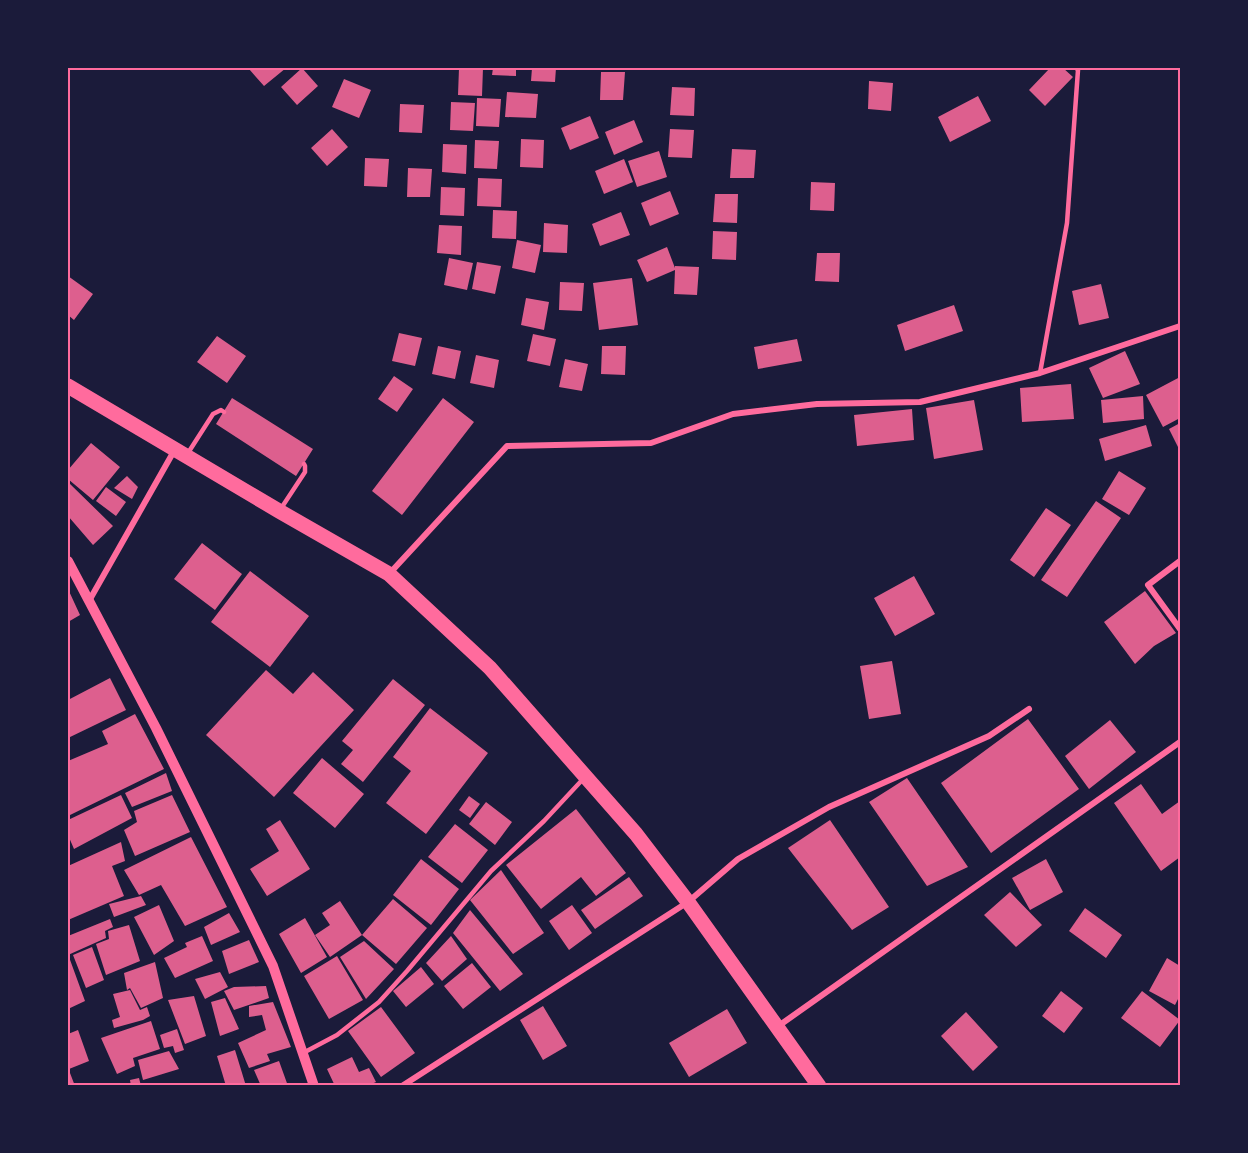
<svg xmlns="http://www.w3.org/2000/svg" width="1248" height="1153" viewBox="0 0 1248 1153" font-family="Signika,sans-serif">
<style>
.building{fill:#dd5f8e}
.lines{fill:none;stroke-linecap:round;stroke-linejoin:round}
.service{stroke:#ff6b9d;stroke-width:4.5}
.minor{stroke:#ff6b9d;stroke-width:6}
.tertiary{stroke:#ff6b9d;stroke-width:10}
.primary{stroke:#ff6b9d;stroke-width:15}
.neatline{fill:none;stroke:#ff6b9d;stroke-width:2}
</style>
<rect width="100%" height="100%" fill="#1b1b3a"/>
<path class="building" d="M250,68h36l-22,18 -15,-17z
M302,68l16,18 -21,19 -16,-18z
M459,68h24l-1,28 -24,-1z
M493,68h23v8l-24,-1z
M532,68h24l-1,14 -24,-1z
M1050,68h13l10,9 -28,29 -16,-16z
M601,72h24l-2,28h-23z
M344,79l27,11 -12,28 -27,-11z
M869,81l24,2 -2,28 -23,-2z
M672,87l23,1 -1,28 -24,-1z
M507,92l31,2 -2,24 -31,-1z
M978,96l13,25 -41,21 -12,-25z
M477,98l24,1 -2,28 -23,-1z
M451,102l24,1 -2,28 -23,-1z
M400,104l24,1 -2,28 -23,-1z
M590,116l9,22 -29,12 -9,-22z
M634,120l9,22 -29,13 -9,-23z
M332,129l16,18 -21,19 -16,-18z
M670,129l24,1 -2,28 -24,-1z
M521,139l23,1 -1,28 -23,-1z
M475,140l24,1 -2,28 -23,-1z
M443,144l24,1 -1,29 -24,-2z
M732,149l24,1 -2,28h-24z
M659,151l8,26 -30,10 -9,-26z
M365,158l24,1 -2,28 -23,-1z
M624,159l9,23 -29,12 -9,-23z
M408,168l24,1 -2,28h-23z
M478,178l24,1 -1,28 -24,-1z
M811,182l24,1 -1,28 -24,-1z
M441,187l24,1 -1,28 -24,-1z
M670,191l9,23 -29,12 -9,-23z
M715,194h23l-1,29 -24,-1z
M493,210l24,1 -1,28 -24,-1z
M621,212l9,23 -30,11 -8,-22z
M544,223l24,2 -1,28 -24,-1z
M439,225l23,1 -1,29 -24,-2z
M713,231l24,1 -1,28 -24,-1z
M517,240l24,5 -6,28 -23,-5z
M667,247l8,21v-2l24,1 -2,28 -23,-1 1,-24 -28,12 -10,-22z
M817,253h23l-1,29 -24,-1z
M449,258l24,5 -6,27 -23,-5z
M477,262l24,4 -6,28 -23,-5z
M68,276l25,18 -19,26 -6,-5z
M632,278l6,47 -39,5 -6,-47z
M560,282l24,1 -2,28 -23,-1z
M1101,284l8,34 -30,7 -7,-34z
M526,298l23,4 -5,28 -23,-5z
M954,305l9,26 -58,20 -8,-26z
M399,333l23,5 -7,28 -23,-5z
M533,334l23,5 -6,27 -23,-5z
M217,336l29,20 -19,27 -30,-21z
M797,339l5,22 -44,8 -4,-22z
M438,346l23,5 -6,28 -23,-5z
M602,346h24l-1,29 -24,-1z
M1125,351l15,33 -37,14 -14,-30z
M476,355l23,5 -5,28 -24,-5z
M565,359l23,5 -6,27 -23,-4z
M394,376l19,13 -16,23 -19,-13z
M1180,377v41l-17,9 -17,-32z
M1071,384l3,35 -52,3 -2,-34z
M1143,396l1,23 -41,4 -2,-23z
M232,398l81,51 -17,27 -80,-52z
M443,398l31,24 -72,93 -30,-24z
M974,400l9,50 -49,9 -8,-51z
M912,409l2,31 -57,6 -3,-31z
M1180,423v28l-11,-22z
M1146,425l6,21 -47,15 -6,-22z
M91,443l29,24 -27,33 -25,-21v-9z
M1119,471l27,17 -17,27 -27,-16z
M127,476l11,11 -6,12 -18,-11z
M68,482l45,44 -20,19 -25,-29z
M106,487l20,15 -10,14 -20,-15z
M1096,501l25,17 -54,79 -26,-17z
M1046,508l25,17 -37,52 -24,-17z
M202,543l40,31 -27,36 -41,-31z
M250,571l59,45 -39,51 -59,-45z
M914,576l21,38 -40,22 -21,-38z
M68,589l12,26 -12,7z
M1145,591l31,42 -22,13 -19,18 -31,-42z
M892,661l9,53 -32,5 -9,-53z
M266,670l27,24 20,-22 41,38 -80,87 -68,-62z
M110,678l16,32 -58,28v-38z
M393,679l32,26 -62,77 -22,-18 12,-14 -11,-9z
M430,708l58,45 -62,81 -40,-31 25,-32 -18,-14z
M135,714l29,55 -96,47v-55l40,-17 -6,-13z
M1028,719l51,70 -88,64 -50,-70z
M1110,720l26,32 -47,37 -24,-33z
M322,758l42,36 -29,34 -42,-35z
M166,773l6,18 -40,16 -7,-14z
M907,778l61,89 -41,19 -58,-84z
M1141,784l21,30 18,-13v56l-19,14 -47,-68z
M121,795l11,23 -58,31 -6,-14v-15z
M172,795l18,37 -55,24 -11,-26 13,-8 -3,-11z
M469,796l11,8 -10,14 -11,-8z
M486,802l26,20 -17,23 -26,-21z
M576,809l50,64 -30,23 -15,-19 -40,32 -35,-44z
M280,820l30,49 -43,27 -17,-27 29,-18 -13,-22z
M830,820l59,87 -37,23 -64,-82z
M455,824l33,26 -26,33 -34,-26z
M191,837l36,70 -42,19 -24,-41 -22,10 -15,-25z
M121,842l4,19 -13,5 12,30 -56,24v-54z
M421,859l38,30 -28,36 -38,-30z
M1046,859l17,33 -33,18 -18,-32z
M501,870l43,63 -31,21 -43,-54z
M629,877l14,19 -48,33 -14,-19z
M1010,892l32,33 -26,22 -32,-32z
M141,896l5,9 -32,12 -5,-13z
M393,899l34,29 -31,36 -34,-29z
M340,901l22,34 -32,22 -15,-22 15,-10 -8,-12z
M159,905l15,36 -20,14 -20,-38z
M572,905l20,28 -23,17 -20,-29z
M1085,908l37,27 -16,23 -37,-27z
M470,910l53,64 -23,17 -47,-58z
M229,913l11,19 -29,13 -7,-18z
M305,918l22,39 -26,16 -22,-39z
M110,919l3,8 -8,4 1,7 -38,17v-19z
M129,925l11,36 -34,14 -10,-31 13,-5 -1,-8z
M202,936l11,25 -38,17 -11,-20 23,-11 -2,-4z
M451,936l16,23 -25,22 -16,-18z
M249,940l10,22 -30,12 -7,-23z
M364,941l30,28 -28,30 -26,-42z
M92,947l12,33 -18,8 -13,-33z
M337,956l26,44 -34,19 -25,-43z
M69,957l16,44 -17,8v-51z
M1167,958l13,8v29l-5,10 -26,-14z
M155,962l8,36 -22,10 -11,-20 -3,2 -3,-17z
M472,963l19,24 -28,22 -19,-23z
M421,967l13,17 -28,23 -13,-16z
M220,972l8,15 -23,12 -10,-20z
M266,986l3,12 -35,12 -10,-19 10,-4z
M130,990l10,20 7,-3 3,9 -7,4 -29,8 -2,-8 8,-3 -7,-23z
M1061,991l22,17 -19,25 -22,-17z
M1142,991l38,29 -20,27 -39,-29z
M194,996l12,40 -21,8 -17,-44z
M225,998l14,31 -19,7 -9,-34z
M273,1002l18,45 -24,7 3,7 -21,7 -11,-25 28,-13 -4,-15 -13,2v-11z
M543,1006l24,40 -24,14 -23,-40z
M381,1007l34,46 -34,24 -33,-46z
M727,1009l20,34 -58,34 -20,-34z
M966,1012l32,35 -25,24 -32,-35z
M151,1021l9,28 -27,9 2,8 -18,8 -16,-36z
M177,1029l7,21 -9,3 -2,-7 -9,2 -4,-13z
M78,1030l11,31 -20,8 -1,-5v-30z
M235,1050l11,36h-20l-9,-30z
M169,1051l10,18 -36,11 -5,-20z
M352,1057l7,15 10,-4 7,14 -9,4h-32l-8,-17z
M279,1061l9,25h-27l-7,-16z
M70,1073l5,13h-7v-12z
M139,1078l2,8h-10l-1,-6z"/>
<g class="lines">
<path class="service" d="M1040,373l27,-150 11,-153 -2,-2
M188,453l25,-39 8,-4 3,2
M280,510l25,-38v-6l-1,-2
M303,1053l34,-18 42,-33 28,-31 84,-100 53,-50 40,-43"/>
<path class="minor" d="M1180,561l-32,24 32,44
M390,573l117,-127 144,-3 82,-29 84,-10 103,-2 120,-29 140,-47
M89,601l85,-150
M777,1027l403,-285
M402,1086l286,-184 50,-43 91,-52 160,-71 40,-27"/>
<path class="tertiary" d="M68,561l88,167 117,238 41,120"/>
<path class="primary" d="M68,386l211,125 110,63 101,94 146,166 52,68 131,184"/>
</g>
<rect width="1248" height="1153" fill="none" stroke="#1b1b3a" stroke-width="138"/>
<rect x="69" y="69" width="1110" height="1015" class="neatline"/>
</svg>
